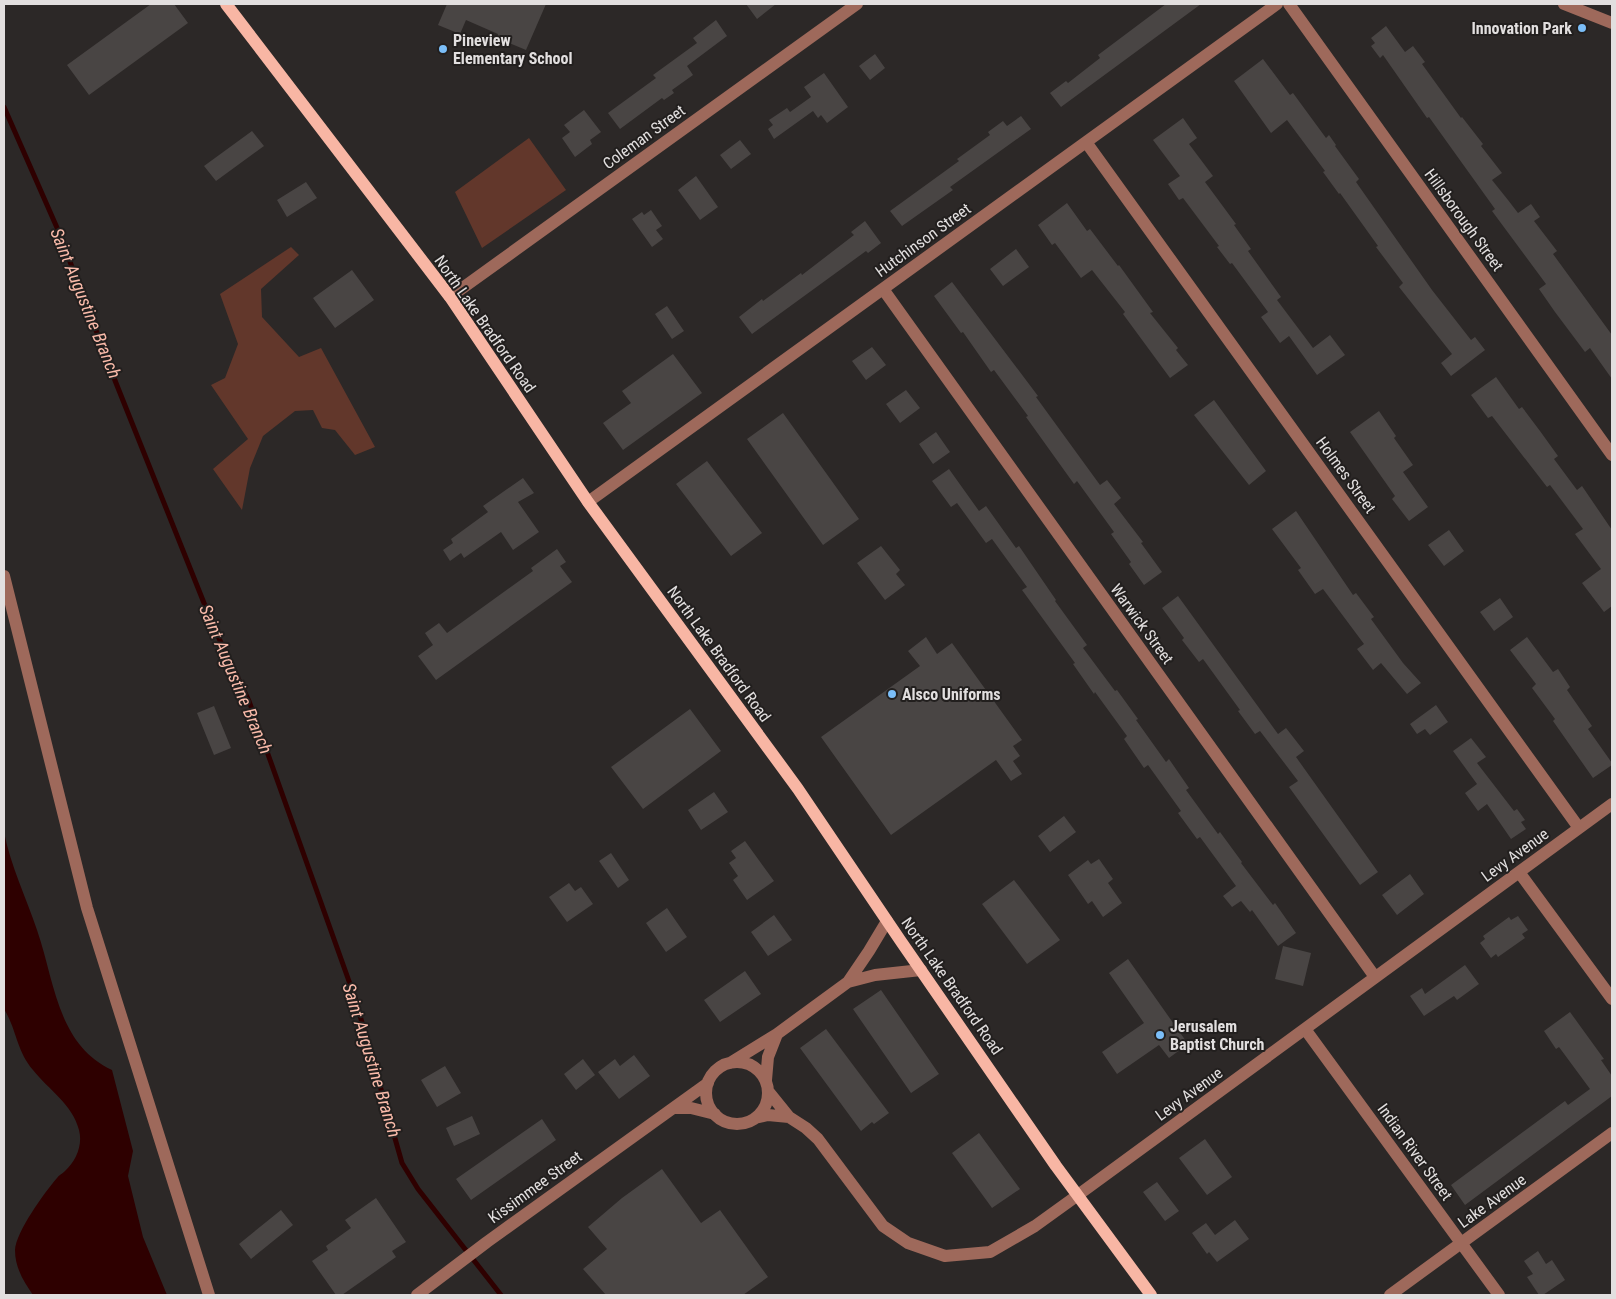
<svg xmlns="http://www.w3.org/2000/svg" width="1616" height="1299" viewBox="0 0 1616 1299" font-family="'Roboto Condensed',sans-serif">
<style>
.green{fill:#62372b}
.water{fill:#2e0000}
.lines{fill:none;stroke-linecap:round;stroke-linejoin:round}
.stream{stroke:#2e0000;stroke-width:5}
.building{fill:#494544}
.minor{stroke:#9e695b;stroke-width:12}
.major{stroke:#f8b6a4;stroke-width:12}
.poi-dot{fill:#7bbef8;stroke:#221f1e;stroke-width:2}
.labels{text-anchor:middle;dominant-baseline:central;stroke-width:4;stroke-linejoin:round;paint-order:stroke}
.poi-label{font-size:16px;font-weight:bold;fill:#e2dfdf;stroke:#221f1e;text-anchor:start}
.street-label{font-size:16px;fill:#e2dfdf;stroke:#221f1e}
.water-label{font-size:18px;font-style:italic;fill:#fabbaa;stroke:#221f1e}
</style>
<rect width="100%" height="100%" fill="#2c2827"/>
<path class="green" d="M529,138l37,52 -84,58 -27,-56z
M291,247l8,8 -38,34 1,28 37,40 22,-9 54,99 -20,8 -20,-25 -13,-2 -9,-18 -18,1 -32,25 -13,32 -8,42 -29,-41 35,-30 -37,-54 14,-7 13,-34 -18,-50z"/>
<path class="water" d="M4,832c7,35 22,65 33,98 18,52 20,114 75,140l21,81 -5,25 15,61 24,58h-134c-9,-13 -18,-27 -18,-45 1,-18 29,-57 42,-72 2,-3 5,-4 8,-7 11,-10 18,-26 14,-41 -6,-25 -31,-41 -46,-60 -17,-20 -16,-40 -29,-61z"/>
<g class="lines">
<path class="stream" d="M4,107l54,123 58,153 98,245 35,73 106,297 47,165 16,26 83,106"/>
</g>
<path class="building" d="M151,4h23l14,19 -99,72 -22,-30z
M447,4h99l-20,46 -29,-12 1,-4 -32,-14 -6,14 -22,-9z
M746,4h30l-19,15z
M1166,4h35l-140,103 -11,-14 16,-12 2,2 32,-25 -2,-3z
M716,20l11,16 -40,30 6,9 -21,15 2,3 -10,7 -2,-2 -42,31 -12,-16 48,-35 -3,-3 44,-32 -4,-5z
M1386,26l19,26 8,-6 12,16 -3,2 39,54 1,-1 21,27 -2,2 21,27 -10,7 16,20 10,13 13,-9 9,13 -6,4 23,30 -4,3 59,81v44l-22,-31 -5,4 -30,-40 -16,-23 7,-5 -54,-73 3,-2 -66,-92 -2,1 -44,-63 -3,3 -9,-12 4,-3 -4,-5z
M875,54l10,14 -15,12 -11,-14z
M1263,59l27,36 3,-2 33,45 3,-3 7,10 -1,1 24,33 -3,3 76,108 39,50 4,-3 10,13 -34,26 -10,-13 11,-9 -53,-67 4,-4 -27,-36 2,-1 -38,-53 -1,1 -16,-22 2,-1 -38,-51 -16,13 -37,-52z
M824,73l24,34 -21,16 -6,-8 -3,3 -5,-7 -39,28 -6,-10 5,-4 -4,-5 18,-12 3,4 21,-15 -7,-10z
M584,110l17,22 -11,8 2,4 -17,13 -13,-19 8,-6 -6,-7z
M1021,116l10,13 -81,58 3,3 -51,36 -12,-15 69,-50 -2,-2 33,-24 -2,-3 15,-11 4,5z
M1183,118l14,20 -8,6 24,32 -8,6 31,42 -2,1 17,24 -3,2 33,46 -4,3 36,48 17,-13 15,20 -28,20 -28,-39 -9,7 -19,-26 7,-5 -36,-49 -2,1 -13,-17 2,-1 -36,-48 -4,2 -11,-16 12,-8 -27,-36z
M252,131l12,15 -48,35 -12,-15z
M740,140l11,14 -20,15 -11,-14z
M696,176l22,31 -18,13 -22,-30z
M306,182l11,16 -30,19 -10,-17z
M1067,203l20,28 3,-2 28,37 1,-1 34,47 -3,1 28,35 -2,2 12,15 -18,13 -47,-64 2,-2 -33,-42 -11,8 -26,-35 -3,2 -14,-20z
M651,210l11,16 -6,4 7,9 -11,8 -20,-28 10,-7 2,3z
M865,221l16,22 -13,10 -2,-2 -114,83 -13,-17 23,-18 1,2 38,-28 1,2 52,-40 -3,-3z
M1016,249l13,18 -26,19 -13,-17z
M352,270l22,30 -39,28 -22,-30z
M952,282l86,114 -2,1 64,88 7,-5 14,18 -7,6 29,38 -2,1 21,29 -18,13 -15,-21 2,-2 -20,-28 3,-2 -37,-51 -3,3 -48,-67 2,-1 -34,-46 -3,2 -28,-40 -2,1 -27,-37z
M667,306l17,25 -12,8 -17,-25z
M872,347l14,18 -20,15 -14,-19z
M673,354l29,39 -79,57 -20,-27 28,-20 -9,-12z
M1496,377l23,32 3,-2 18,24 18,25 -4,3 23,31 5,-4 30,44v76l-8,6 -22,-29 19,-14 -26,-35 8,-5 -33,-44 -3,2 -55,-71 -4,2 -17,-23z
M906,390l14,18 -20,15 -14,-19z
M1214,400l52,71 -17,14 -55,-70z
M1379,411l17,25 -2,2 19,27 -10,7 25,35 -19,14 -17,-22 3,-3 -45,-64z
M783,413l76,106 -36,26 -76,-106z
M936,432l14,20 -17,12 -14,-20z
M707,461l55,72 -31,23 -55,-72z
M949,469l30,42 7,-5 30,42 3,-2 37,54 -1,1 32,44 -4,3 32,43 2,-1 21,29 -2,1 30,42 3,-3 20,29 -3,2 32,44 2,-2 22,30 -1,1 32,42 2,-2 21,30 -18,13 -26,-36 -2,2 -9,-11 -9,6 -9,-11 13,-10 -36,-49 -3,2 -19,-26 3,-2 -33,-46 -4,3 -20,-29 3,-3 -32,-44 -1,2 -21,-30 2,-1 -53,-73 5,-3 -35,-48 -6,4 -29,-40 -6,4 -19,-26z
M523,478l11,15 -16,9 21,30 -26,18 -12,-18 -37,26 -3,-5 -11,8 -7,-11 10,-7 -2,-4 37,-27 -5,-6z
M1296,511l57,84 3,-2 18,24 -3,2 32,44 18,20 -14,11 -26,-31 -8,7 -16,-21 7,-5 -41,-55 -8,5 -17,-24 3,-2 -29,-39z
M1449,530l15,21 -20,15 -16,-21z
M881,546l19,24 -4,4 9,11 -20,15 -28,-37z
M557,549l9,13 -6,4 12,16 -136,98 -18,-24 15,-11 -8,-12 14,-10 8,10 86,-62 -2,-3z
M1178,596l100,138 8,-6 18,23 -8,6 82,115 -18,13 -71,-98 9,-6 -38,-50 -5,3 -17,-23 2,-1 -37,-51 -4,3 -17,-22 2,-2 -22,-30z
M1500,598l13,19 -19,14 -14,-19z
M926,637l11,17 15,-11 70,97 -9,6 7,10 -7,5 9,13 -11,7 -15,-21 -105,75 -70,-98 99,-71 -12,-15z
M1527,637l26,35 5,-3 12,18 -3,3 25,36 -4,3 24,34v2l-19,13 -40,-57 2,-2 -23,-31 4,-4 -26,-34z
M1436,705l12,17 -18,13 -5,-6 -8,5 -7,-10z
M214,706l17,42 -17,7 -17,-42z
M690,709l31,42 -78,58 -32,-42z
M1471,738l15,19 -9,6 37,48 3,-2 8,11 -4,2 5,7 -15,10 -24,-35 -9,7 -13,-18 12,-9 -24,-33z
M714,792l14,20 -27,18 -13,-20z
M1064,816l12,16 -26,20 -12,-16z
M745,841l29,40 -27,19 -14,-20 5,-4 -9,-13 7,-5 -5,-7z
M611,853l18,27 -11,8 -19,-27z
M1099,859l14,20 -5,4 14,20 -19,14 -11,-16 -4,3 -20,-29 20,-15 3,4z
M1410,874l14,20 -27,21 -15,-20z
M1014,880l46,60 -33,24 -45,-60z
M569,883l6,8 6,-4 12,17 -26,18 -18,-25z
M667,908l20,29 -21,15 -20,-29z
M774,915l18,25 -24,16 -17,-24z
M1518,916l10,14 -6,4 3,4 -27,19 -2,-3 -5,4 -11,-15 5,-4 -2,-3 26,-19 2,3z
M1283,946l28,7 -8,33 -28,-7z
M1128,959l60,85 -19,14 -10,-13 -42,29 -15,-22 42,-29 -35,-50z
M1465,965l14,19 -22,16 -3,-4 -30,20 -14,-20 12,-8 3,6z
M745,971l16,23 -41,28 -16,-22z
M881,990l58,84 -28,19 -58,-84z
M1570,1012l34,47 -3,1 11,16v20l-147,109 -14,-20 114,-84 3,4 22,-16 -31,-42 -3,2 -12,-18z
M826,1029l63,84 -15,11 -2,-2 -11,9 -61,-83z
M634,1055l16,21 -31,23 -21,-27 17,-13 5,7z
M583,1059l12,16 -19,15 -12,-16z
M445,1066l16,27 -24,14 -16,-27z
M472,1116l8,18 -26,12 -8,-18z
M542,1119l14,21 -85,60 -15,-21z
M979,1133l41,56 -28,19 -40,-55z
M1205,1139l27,38 -25,18 -28,-37z
M662,1169l39,54 19,-13 48,67 -25,18h-137l-23,-26 24,-20 -19,-22 34,-29z
M1157,1182l22,29 -14,10 -22,-29z
M376,1198l30,44 -14,9 4,6 -54,38h-6l-24,-34 16,-11 -2,-4 25,-18 -6,-8z
M281,1210l12,15 -42,34 -12,-15z
M1235,1220l14,19 -32,23 -8,-10 -2,2 -15,-21 14,-10 9,12z
M1538,1251l8,13 6,-4 13,20 -22,15h-4l-12,-18 6,-3 -9,-13z"/>
<g class="lines">
<path class="minor" d="M1289,4l323,451
M1564,4l48,19
M1086,142l493,686
M883,289l492,688
M450,297l407,-293
M588,502l689,-498
M4,576l83,332 122,387
M1519,872l93,127
M848,982l27,-7 46,-5
M1305,1029l194,266
M706 1093a31 31 0 1 1 62 0a31 31 0 1 1-62 0Z
M730,1063l47,-29 71,-52 21,-31 18,-30
M766,1080l2,-23 9,-23
M768,1091l21,26 17,11 12,11 65,87 25,17 37,13 45,-4 45,-26 43,-31 534,-391
M674,1108h17l24,6
M755,1118l13,-3 21,2
M417,1295l70,-53 221,-159
M1390,1295l222,-162"/>
<path class="major" d="M226,4l224,293 138,205 210,287 102,151 156,226 95,129"/>
</g>
<g class="poi-dot">
<circle cx="1582" cy="28" r="5"/>
<circle cx="443" cy="49" r="5"/>
<circle cx="892" cy="694" r="5"/>
<circle cx="1160" cy="1035" r="5"/>
</g>
<g class="labels">
<g class="poi-label">
<text x="1572" y="28" text-anchor="end">Innovation Park</text>
<text x="453" y="40">Pineview<tspan x="453" dy="18">Elementary School</tspan></text>
<text x="902" y="694">Alsco Uniforms</text>
<text x="1170" y="1026">Jerusalem<tspan x="1170" dy="18">Baptist Church</tspan></text>
</g>
<g class="street-label">
<text transform="translate(644 137) rotate(-36)">Coleman Street</text>
<text transform="translate(1464 220) rotate(54)">Hillsborough Street</text>
<text transform="translate(923 240) rotate(-36)">Hutchinson Street</text>
<text transform="translate(485 324) rotate(55)">North Lake Bradford Road</text>
<text transform="translate(1346 475) rotate(54)">Holmes Street</text>
<text transform="translate(1142 624) rotate(54)">Warwick Street</text>
<text transform="translate(719 654) rotate(54)">North Lake Bradford Road</text>
<text transform="translate(1515 855) rotate(-36)">Levy Avenue</text>
<text transform="translate(952 986) rotate(55)">North Lake Bradford Road</text>
<text transform="translate(1189 1094) rotate(-36)">Levy Avenue</text>
<text transform="translate(1415 1152) rotate(54)">Indian River Street</text>
<text transform="translate(535 1187) rotate(-36)">Kissimmee Street</text>
<text transform="translate(1492 1201) rotate(-36)">Lake Avenue</text>
</g>
<g class="water-label">
<text transform="translate(86 303) rotate(68)">Saint Augustine Branch</text>
<text transform="translate(236 679) rotate(67)">Saint Augustine Branch</text>
<text transform="translate(372 1060) rotate(73)">Saint Augustine Branch</text>
</g>
</g>
<rect width="1616" height="1299" fill="none" stroke="#e2dfdf" stroke-width="10"/>
</svg>
